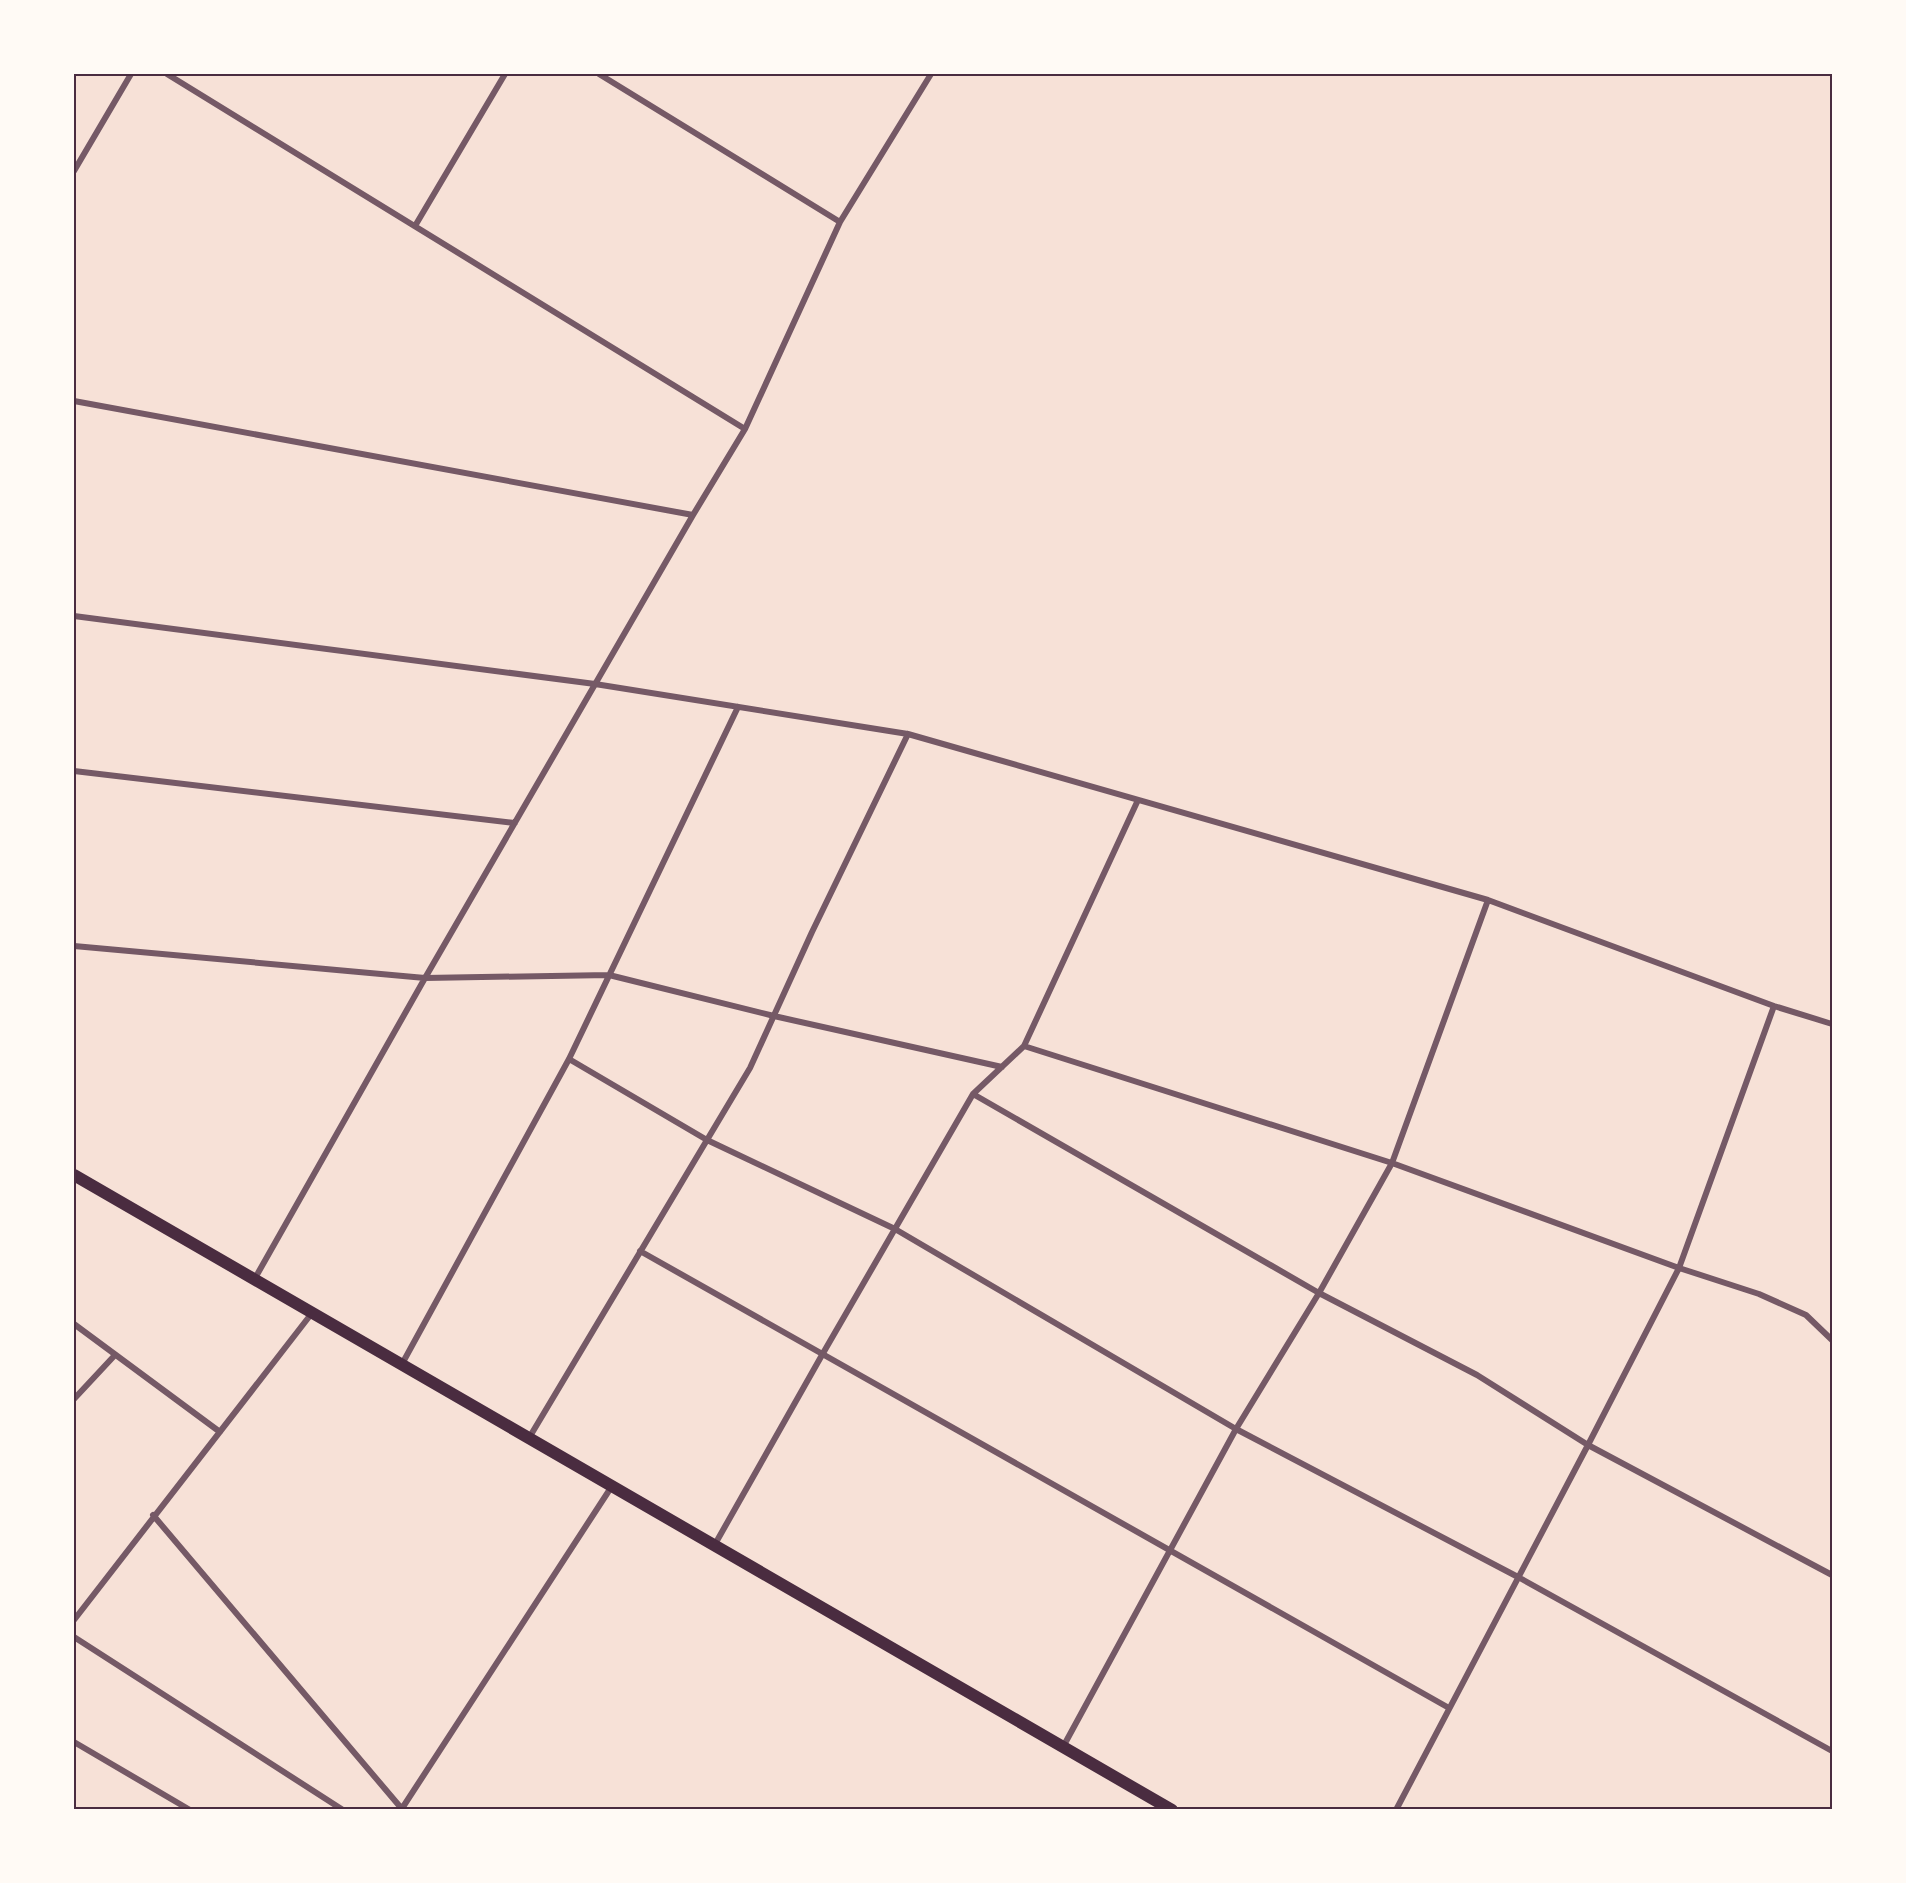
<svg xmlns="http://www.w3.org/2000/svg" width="1906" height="1883" viewBox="0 0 1906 1883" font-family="Lato,sans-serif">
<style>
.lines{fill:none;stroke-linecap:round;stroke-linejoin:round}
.minor{stroke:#755966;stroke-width:6}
.secondary{stroke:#4a2c40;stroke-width:12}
.neatline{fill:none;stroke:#4a2c40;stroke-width:2}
</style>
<rect width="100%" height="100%" fill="#f7e1d7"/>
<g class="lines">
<path class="minor" d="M167,74l578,355
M599,74l241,148
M74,171l57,-97
M415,226l90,-152
M74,401l619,114
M74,616l521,68 313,50 580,166 286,106 58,18
M74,771l441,52
M74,946l351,32 184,-3 165,41 228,51
M1024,1046l368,117 287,105 80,26 47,21 26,25
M569,1059l138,81 188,89 341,200 282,148 314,174
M973,1094l346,199 158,82 111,70 244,130
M640,1251l809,457
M254,1280l171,-302 268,-463 52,-86 95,-207 91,-148
M74,1324l146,108
M402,1364l167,-305 169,-352
M74,1399l41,-44
M529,1438l221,-370 62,-136 96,-198
M153,1515l249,294
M714,1546l108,-191 151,-261 51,-48 114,-246
M74,1620l238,-307
M74,1637l269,173
M74,1742l116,68
M1063,1747l173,-318 83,-136 73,-130 96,-263
M401,1810l211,-324
M1396,1810l192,-365 91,-177 95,-262"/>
<path class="secondary" d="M74,1175l1098,635"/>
</g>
<rect width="1906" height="1883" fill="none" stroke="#fffaf5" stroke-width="150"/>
<rect x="75" y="75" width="1756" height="1733" class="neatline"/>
</svg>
